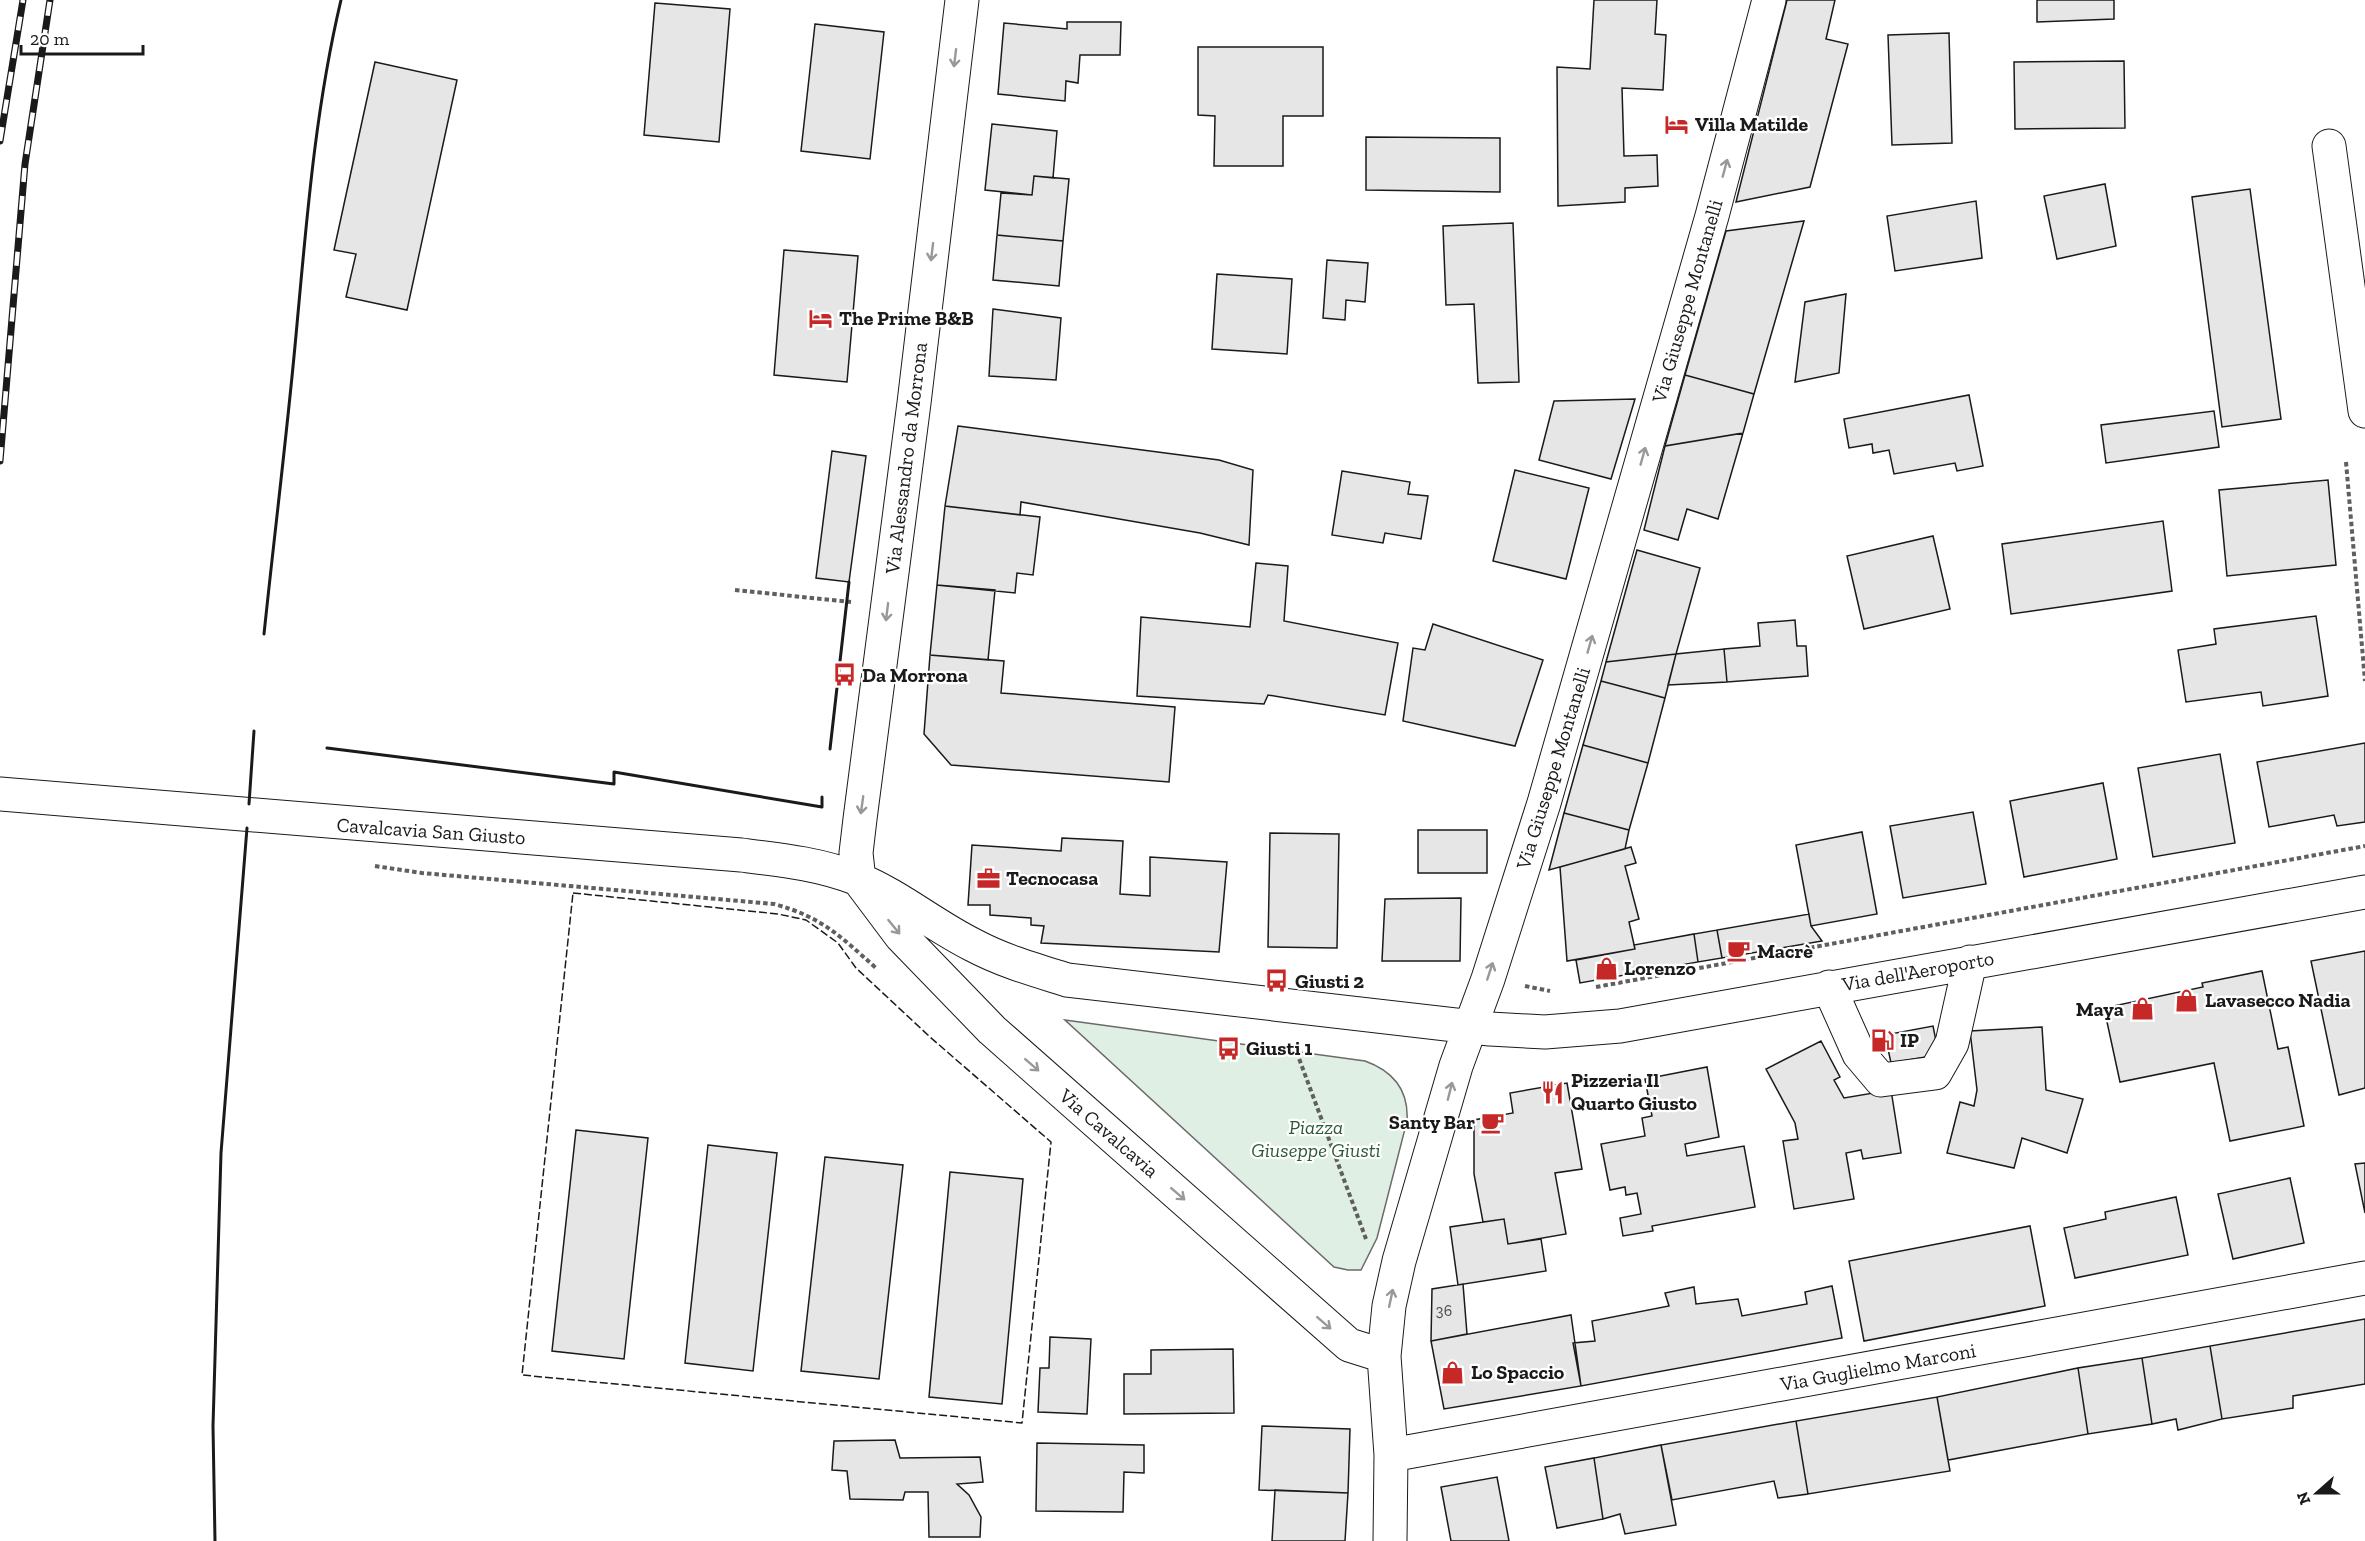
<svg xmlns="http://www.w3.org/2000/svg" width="2365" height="1541" viewBox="0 0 2365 1541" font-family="'Zilla Slab',serif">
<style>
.green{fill:#e0efe3;stroke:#6a6a6a;stroke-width:1.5}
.building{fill:#e6e6e6;stroke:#1a1a1a;stroke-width:1.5}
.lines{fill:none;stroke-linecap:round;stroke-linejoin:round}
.minor-casing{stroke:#1a1a1a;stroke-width:35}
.path{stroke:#5f5f5f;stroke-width:4;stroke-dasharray:4.5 3;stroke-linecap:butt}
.minor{stroke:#fff;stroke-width:33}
.rail-casing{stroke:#1a1a1a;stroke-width:7}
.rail{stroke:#fff;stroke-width:4.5;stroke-dasharray:14;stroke-linecap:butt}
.fence{stroke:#1a1a1a;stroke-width:1.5;stroke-dasharray:8 3;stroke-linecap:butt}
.wall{stroke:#1a1a1a;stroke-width:3}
.oneway{stroke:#989898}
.labels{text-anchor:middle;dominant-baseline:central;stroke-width:4.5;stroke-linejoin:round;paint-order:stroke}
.number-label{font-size:16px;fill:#4d4d4d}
.poi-label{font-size:20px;font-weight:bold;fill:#1a1a1a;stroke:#fff;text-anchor:start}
.street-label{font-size:20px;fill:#1a1a1a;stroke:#fff}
.park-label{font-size:20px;font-style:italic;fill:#2b5a34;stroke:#fff}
</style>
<rect width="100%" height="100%" fill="#fff"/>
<path class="green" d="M1065,1020l300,41c28,10 44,28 42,60l-30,117 -16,32h-13l-14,-3z"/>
<path class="building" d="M1594,0h63l-2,34 11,1 -3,55 -41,-2 2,68 33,-1 1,31 -33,2v14l-67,4 -1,-139 33,2z
M1787,0h48l-9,39 22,5 -38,143 -74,15z
M2037,0h77v19l-77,3z
M655,3l75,6 -11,133 -75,-7z
M1067,22h54l-1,33h-40l-2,28 -12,-2 -1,20 -67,-7 6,-71 63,6z
M815,24l69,8 -14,127 -69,-8z
M1949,33l3,110 -60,2 -4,-110z
M1198,47h125v69h-40v50h-69l1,-50 -17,-1z
M2124,61l1,67 -110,1 -1,-67z
M375,62l82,18 -50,230 -61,-13 10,-43 -22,-4z
M992,124l65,7 -4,47 -19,-2 -2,19 -47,-5z
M1366,137l134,1v54l-134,-2z
M1034,176l35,3 -6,62 -66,-6 4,-42 31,2z
M2105,184l11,62 -59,13 -13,-63z
M2250,189l31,230 -59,8 -30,-230z
M1976,201l6,57 -87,13 -8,-55z
M1804,221l-50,173 -69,-19 41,-144z
M1513,223l6,159 -41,1 -4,-79 -28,1 -3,-79z
M997,235l66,6 -4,45 -66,-6z
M784,250l74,6 -11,126 -73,-7z
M1327,260l41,3 -3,39 -19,-2 -1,20 -22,-2z
M1217,274l75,5 -5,75 -75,-5z
M1846,294l-7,79 -44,9 10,-80z
M993,309l68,9 -5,62 -67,-4z
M1685,375l69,19 -11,39 -78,13z
M1969,395l14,71 -26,5 -2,-8 -61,11 -5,-24 -16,3 -1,-9 -23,4 -5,-29z
M1635,399l-24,80 -72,-19 15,-59z
M2214,411l5,36 -113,16 -5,-38z
M958,426l261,34 34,10 -4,75 -49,-12 -179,-31 -1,13 -75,-9z
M1743,433l-25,86 -31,-10 -9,31 -34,-10 21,-84z
M832,451l34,5 -17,126 -33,-4z
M1515,470l74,18 -23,91 -73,-18z
M1342,471l68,11 -2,12 20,2 -7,43 -36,-6 -2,10 -51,-8z
M2328,480l8,85 -109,11 -8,-86z
M945,506l95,11 -7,58 -16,-2 -2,20 -78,-8z
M2163,521l9,70 -161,23 -9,-70z
M1933,536l17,73 -86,20 -17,-73z
M1637,550l63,18 -24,86 -70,8z
M1256,563l32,3 -4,55 114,22 -13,72 -117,-20 -4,9 -127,-8 4,-79 109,10z
M937,585l58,5 -7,70 -58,-5z
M2316,616l12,80 -65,10 -2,-14 -75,10 -8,-52 38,-6 -2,-15z
M1795,620l2,26h9l2,30 -81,6 -3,-33 36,-3 -2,-23z
M1433,624l110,36 -28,86 -112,-25 10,-73 12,2z
M1724,649l3,33 -59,3 8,-31z
M1676,654l-11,44 -64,-17 5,-19z
M930,655l74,6 -3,32 174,14 -6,75 -218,-17 -27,-31z
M1601,681l64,17 -17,65 -65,-18z
M2365,743v79l-28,4 -3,-11 -65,12 -12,-65z
M1583,745l65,18 -19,67 -65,-17z
M2220,754l15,89 -82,14 -15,-89z
M2103,783l14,76 -93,18 -14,-76z
M1973,812l13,72 -83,14 -13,-72z
M1564,813l65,17 -4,19 -76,21z
M1418,830h69v43h-69z
M1862,832l15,82 -66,12 -15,-81z
M1270,833l69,1 -2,114 -69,-1z
M1062,838l61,3 -3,53 30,2v-39l77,5 -8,90 -178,-9 3,-17 -13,-1v-7l-41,-3v-10h-22l4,-60 89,6z
M1631,847l5,16 -11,3 14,53 -10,3 6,27 -68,12 -7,-94z
M1461,898l-1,63h-78l3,-62z
M1809,914l2,12 11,15 -100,17 -5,-28z
M1717,930l5,28 -24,4 -4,-28z
M1694,934l4,28 -118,21 -4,-23 59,-11 -1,-4z
M2365,951v137l-26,7 -28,-134z
M2262,971l16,78 10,-2 16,79 -74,15 -16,-78 -94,19 -16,-74 99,-21 -1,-4z
M1933,1026l3,15 -5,15 -40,7 -6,-28z
M2042,1027l4,63 37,9 -16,54 -45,-15 -8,30 -67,-15 13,-51 14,4 3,-16 -7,-59z
M1821,1041l19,36 -6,3 10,18 47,-8 10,63 -38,6 -2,-9 -15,3 8,46 -60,10 -11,-68 15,-2 -3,-16 -29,-54z
M1707,1067l12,70 -34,7 2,12 57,-10 11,61 -103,19 1,5 -30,5 -3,-18 21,-4 -4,-21 -11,2 -1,-8 -15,3 -9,-46 44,-8 -3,-18 10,-2 -7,-37z
M1567,1083l15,86 -27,4 11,61 -58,10 -4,-25 -21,3 -9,-48v-54l39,-7 -3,-20z
M576,1130l72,8 -24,221 -72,-8z
M708,1145l69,8 -24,218 -68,-8z
M825,1157l78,8 -24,214 -78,-8z
M2365,1163v50l-10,-49z
M950,1172l73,7 -21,225 -73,-7z
M2290,1178l14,65 -71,16 -15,-65z
M2176,1197l12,58 -113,23 -11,-50 42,-9 -1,-7z
M1504,1219l4,25 33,-5 5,32 -88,14 -8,-58z
M2030,1226l15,80 -181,35 -15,-80z
M1463,1284l4,50 -36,7 1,-52z
M1832,1286l10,52 -261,48 -8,-43 22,-2 -3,-20 77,-15 -4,-13 29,-6 2,17 42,-5 4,17 65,-12 -2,-12z
M1571,1315l10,71 -137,23 -13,-68z
M2365,1319v65l-72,12v12l-71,11 -12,-73z
M1050,1337l41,2 -4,75 -49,-2 2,-44h9z
M2210,1346l12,73 -44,11 -2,-11 -24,5 -10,-66z
M1233,1349l1,64 -110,1v-40h27v-24z
M2142,1358l10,66 -64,10 -10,-66z
M2078,1368l10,66 -140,26 -11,-63z
M1937,1397l13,74 -142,23 -12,-73z
M1796,1421l12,73 -30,4 -4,-17 -102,19 -11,-55z
M1262,1426l88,3 -2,64 -89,-3z
M895,1440l5,18 80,-1 3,25 -26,2 12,11 12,22 -1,20h-51l-1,-45h-23l-2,8 -53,-1 -3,-28 -15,-1 2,-29z
M1037,1443l107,2v28l-20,-1 -1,40 -87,-1z
M1661,1445l15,80 -51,9 -5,-20 -17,5 -9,-61z
M1594,1458l9,61 -46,9 -12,-61z
M1497,1477l12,64h-58l-10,-54z
M1275,1490l73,3 -3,48h-73z"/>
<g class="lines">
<defs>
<path id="minor" d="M962,0l-48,403 -54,416 -4,34 3,27 42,56 91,94 357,315 35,11
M2329,146l36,265
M0,794l741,61c41,5 79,9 117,24 41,17 75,46 115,66 30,16 62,25 94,35l423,49 55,3 75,-6 745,-134
M1829,987l30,67 22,26 54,-7 17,-30 18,-81
M1391,1455l974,-177
M1390,1541l1,-86 -7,-99 5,-50 10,-45 57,-195 32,-87 56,-176 168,-587 57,-216"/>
</defs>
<use href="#minor" class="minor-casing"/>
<path class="path" d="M2346,462l19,219
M735,590l116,12
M375,866l47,7 352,31c48,13 66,32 102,64
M1525,986l25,5
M1596,987l769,-141
M1294,1045l72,194"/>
<use href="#minor" class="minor"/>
<defs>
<path id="rail" d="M0,141l23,-141
M0,461l25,-297 25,-164"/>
</defs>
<use href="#rail" class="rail-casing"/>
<use href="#rail" class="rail"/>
<path class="fence" d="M573,893l205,21 28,6 32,23 18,25 74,69 121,105 -29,281 -500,-48z"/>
<path class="wall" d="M264,634c10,-96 22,-192 31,-288 11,-117 19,-232 46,-346
M327,748l287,36v-12l208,35v-10
M830,749l19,-167
M249,804l5,-73
M215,1541l-2,-115 8,-273 26,-325"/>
</g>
<defs><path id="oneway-shaft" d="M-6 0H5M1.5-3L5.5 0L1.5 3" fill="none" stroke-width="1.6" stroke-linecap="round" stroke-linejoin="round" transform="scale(1.5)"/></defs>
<g class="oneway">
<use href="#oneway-shaft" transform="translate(955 58) rotate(97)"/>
<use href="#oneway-shaft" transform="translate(1725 168) rotate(-75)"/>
<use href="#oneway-shaft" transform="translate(932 252) rotate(97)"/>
<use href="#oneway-shaft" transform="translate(1643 456) rotate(-74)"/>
<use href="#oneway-shaft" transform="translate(887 612) rotate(97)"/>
<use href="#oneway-shaft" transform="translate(1590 644) rotate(-74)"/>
<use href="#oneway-shaft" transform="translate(862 805) rotate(98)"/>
<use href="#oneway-shaft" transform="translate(894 927) rotate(51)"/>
<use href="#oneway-shaft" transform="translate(1490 971) rotate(-72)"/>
<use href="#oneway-shaft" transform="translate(1032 1065) rotate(41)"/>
<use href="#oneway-shaft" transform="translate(1450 1091) rotate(-76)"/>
<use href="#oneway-shaft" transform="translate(1178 1194) rotate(41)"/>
<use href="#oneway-shaft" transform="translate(1391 1298) rotate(-78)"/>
<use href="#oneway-shaft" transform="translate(1324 1323) rotate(41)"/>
</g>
<defs>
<symbol id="hotel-bare" viewBox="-9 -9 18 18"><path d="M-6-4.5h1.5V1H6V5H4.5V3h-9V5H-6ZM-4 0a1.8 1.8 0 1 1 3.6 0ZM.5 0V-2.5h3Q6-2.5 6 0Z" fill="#c62828" stroke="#fff" stroke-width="2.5" paint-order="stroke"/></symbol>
<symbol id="bus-bare" viewBox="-9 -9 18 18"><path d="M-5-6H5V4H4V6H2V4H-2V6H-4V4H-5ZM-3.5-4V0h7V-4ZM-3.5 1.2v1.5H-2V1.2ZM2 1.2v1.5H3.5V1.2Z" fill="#c62828" stroke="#fff" stroke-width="2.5" paint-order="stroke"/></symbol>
<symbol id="office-bare" viewBox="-9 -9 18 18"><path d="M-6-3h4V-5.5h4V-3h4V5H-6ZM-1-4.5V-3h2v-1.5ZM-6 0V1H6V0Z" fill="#c62828" stroke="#fff" stroke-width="2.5" paint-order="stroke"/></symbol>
<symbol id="cafe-bare" viewBox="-9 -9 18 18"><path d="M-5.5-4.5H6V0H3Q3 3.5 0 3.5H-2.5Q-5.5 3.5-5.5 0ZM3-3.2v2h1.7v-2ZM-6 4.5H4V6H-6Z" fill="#c62828" stroke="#fff" stroke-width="2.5" paint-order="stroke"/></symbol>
<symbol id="shop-bare" viewBox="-9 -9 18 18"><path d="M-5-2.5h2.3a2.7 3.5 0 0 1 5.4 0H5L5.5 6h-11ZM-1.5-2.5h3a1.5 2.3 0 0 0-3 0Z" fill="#c62828" stroke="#fff" stroke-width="2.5" paint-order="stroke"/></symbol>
<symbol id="fuel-bare" viewBox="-9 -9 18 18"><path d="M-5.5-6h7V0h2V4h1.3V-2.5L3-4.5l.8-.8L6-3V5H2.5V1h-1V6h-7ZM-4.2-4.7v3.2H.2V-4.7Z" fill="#c62828" stroke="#fff" stroke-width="2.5" paint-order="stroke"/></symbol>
<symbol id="restaurant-bare" viewBox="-9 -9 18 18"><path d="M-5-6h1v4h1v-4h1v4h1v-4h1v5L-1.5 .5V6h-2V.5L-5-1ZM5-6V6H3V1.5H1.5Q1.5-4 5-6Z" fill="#c62828" stroke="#fff" stroke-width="2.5" paint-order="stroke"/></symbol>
</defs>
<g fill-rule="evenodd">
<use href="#hotel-bare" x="1660" y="108" width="33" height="33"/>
<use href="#hotel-bare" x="804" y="302" width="33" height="33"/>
<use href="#bus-bare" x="828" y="658" width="33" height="33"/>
<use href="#office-bare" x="972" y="862" width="33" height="33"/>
<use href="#cafe-bare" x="1722" y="934" width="33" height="33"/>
<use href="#shop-bare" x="1590" y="952" width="33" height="33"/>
<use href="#bus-bare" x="1260" y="964" width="33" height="33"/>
<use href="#shop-bare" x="2170" y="984" width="33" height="33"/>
<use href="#shop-bare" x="2126" y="992" width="33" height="33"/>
<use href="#fuel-bare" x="1866" y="1024" width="33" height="33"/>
<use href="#bus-bare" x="1212" y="1032" width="33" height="33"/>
<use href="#restaurant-bare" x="1536" y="1076" width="33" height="33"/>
<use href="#cafe-bare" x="1476" y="1106" width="33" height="33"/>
<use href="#shop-bare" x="1436" y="1356" width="33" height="33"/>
</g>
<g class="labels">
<g class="number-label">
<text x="1444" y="1310">36</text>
</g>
<g class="poi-label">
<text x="1695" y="124">Villa Matilde</text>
<text x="839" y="318">The Prime B&amp;B</text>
<text x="862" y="675">Da Morrona</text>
<text x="1006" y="878">Tecnocasa</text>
<text x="1757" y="951">Macrè</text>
<text x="1624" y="968">Lorenzo</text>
<text x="1295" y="981">Giusti 2</text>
<text x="2205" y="1000">Lavasecco Nadia</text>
<text x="2124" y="1009" text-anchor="end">Maya</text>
<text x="1900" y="1040">IP</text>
<text x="1246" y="1048">Giusti 1</text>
<text x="1571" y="1080">Pizzeria Il<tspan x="1571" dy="23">Quarto Giusto</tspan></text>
<text x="1475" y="1122" text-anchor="end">Santy Bar</text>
<text x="1471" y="1372">Lo Spaccio</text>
</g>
<g class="street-label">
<text transform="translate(1687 301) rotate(-74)">Via Giuseppe Montanelli</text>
<text transform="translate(906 458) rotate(-83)">Via Alessandro da Morrona</text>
<text transform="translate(1553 768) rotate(-73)">Via Giuseppe Montanelli</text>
<text transform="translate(431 831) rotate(4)">Cavalcavia San Giusto</text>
<text transform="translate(1918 971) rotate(-10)">Via dell'Aeroporto</text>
<text transform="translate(1109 1133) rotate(41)">Via Cavalcavia</text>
<text transform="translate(1878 1367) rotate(-10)">Via Guglielmo Marconi</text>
</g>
<g class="park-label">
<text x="1316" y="1127">Piazza<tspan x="1316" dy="23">Giuseppe Giusti</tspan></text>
</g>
</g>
<g transform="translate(2317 1493) rotate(249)" stroke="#ffffff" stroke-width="4.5" paint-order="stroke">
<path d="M0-4.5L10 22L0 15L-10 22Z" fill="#1a1a1a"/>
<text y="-9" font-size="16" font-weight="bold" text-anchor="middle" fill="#1a1a1a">N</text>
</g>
<path d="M21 45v9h122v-9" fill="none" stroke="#1a1a1a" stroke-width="3"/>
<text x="30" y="45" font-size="18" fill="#1a1a1a" stroke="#ffffff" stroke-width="4.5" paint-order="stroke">20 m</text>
</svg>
